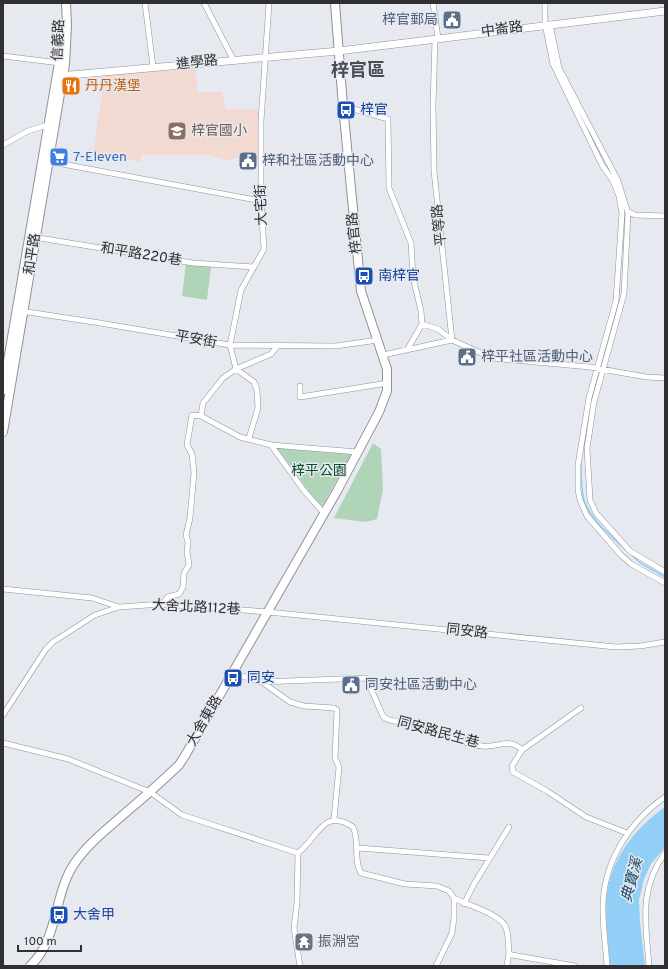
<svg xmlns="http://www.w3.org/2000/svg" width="668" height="969" viewBox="0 0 668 969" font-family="Overpass,'Noto Sans TC',sans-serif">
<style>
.education{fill:#f2d9d1}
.green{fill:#afd4b8}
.water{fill:#92cff7}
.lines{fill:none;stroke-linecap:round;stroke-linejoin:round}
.stream{stroke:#92cff7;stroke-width:1.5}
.street-casing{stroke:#8f9198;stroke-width:6}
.secondary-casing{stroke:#8f9198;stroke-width:8}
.primary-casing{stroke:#8f9198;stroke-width:10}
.street{stroke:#fff;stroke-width:5}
.secondary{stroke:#fff;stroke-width:7}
.primary{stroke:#fff;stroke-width:8}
.labels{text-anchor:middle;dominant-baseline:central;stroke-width:3;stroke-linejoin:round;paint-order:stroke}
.service-label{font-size:14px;fill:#4e5e75;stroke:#e7e9f1;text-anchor:start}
.street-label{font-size:14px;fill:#303033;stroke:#e7e9f1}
.food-label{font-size:14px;fill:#c56008;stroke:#e7e9f1;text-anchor:start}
.transit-label{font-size:14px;fill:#164399;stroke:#e7e9f1;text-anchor:start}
.education-label{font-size:14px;fill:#785e54;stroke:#e7e9f1;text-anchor:start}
.shop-label{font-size:14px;fill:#366cbe;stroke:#e7e9f1;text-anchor:start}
.park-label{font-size:14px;fill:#0a4e28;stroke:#e7e9f1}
.worship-label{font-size:14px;fill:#5b616d;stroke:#e7e9f1;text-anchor:start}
.water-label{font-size:15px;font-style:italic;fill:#1b4a65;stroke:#e7e9f1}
.district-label{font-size:18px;font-weight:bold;fill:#4a4c52;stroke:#e7e9f1}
</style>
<rect width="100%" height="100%" fill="#e7e9f1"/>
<path class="education" d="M196,67l1,25h25l4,17h32v49l-21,-1 -8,4 -21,-6h-67v7l-48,-9 12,-78z"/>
<path class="green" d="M186,264l25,3 -4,33 -25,-4z
M373,443l8,6 2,40 -6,30 -11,3 -32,-4z
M276,447l76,6 -31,55z"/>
<path class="water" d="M665,807v40l-14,17 -7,15 -5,21 1,22 5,44h-35c-1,-19 -4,-39 -4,-59 1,-43 25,-76 59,-100z"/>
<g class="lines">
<path class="stream" d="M547,11l1,6
M581,463c0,12 0,25 3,37 6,19 27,36 41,49
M630,553l9,9 26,15"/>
<defs>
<path id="street" d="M145,3l8,64
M204,3l29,56
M433,3l5,35
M545,3v21l8,40 49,101 11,16 6,15 3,17 -6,88 -27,97 -11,67v25l2,10 7,16 34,39 10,9 34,19
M550,24l9,44 59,113 10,32 -4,81 -30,108 -7,46 3,52 6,13 34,38 35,21
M3,56l57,7
M343,106l45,13 1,69 22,55 2,34 8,34 1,13 -15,26
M3,145l25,-14 19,-6
M46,161l215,40
M628,213l1,-1 6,3 30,1
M33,237l160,26 61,4
M21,311l79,12 130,22 106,1 42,-6
M422,324l16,5 14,11 40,18 98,9 56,10 19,1
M383,355l69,-15 -18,-169 -1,-66 2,-66
M300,386v11l88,-14
M201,416l2,-13 20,-25 13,-9 35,-15 7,-9
M249,438l9,-30 -1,-18 -3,-8 -18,-13 -6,-24 11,-55 23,-41 -3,-48v-80l8,-118
M271,445l34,47 19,21
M3,589l89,9 27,9
M162,604l6,-7 11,-3 4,-7 1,-14 5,-8 -2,-13 1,-10 -2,-7 4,-17 4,-45 -2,-19 -5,-9 5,-30 9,1 39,21 31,8 87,7
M233,673l28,9 105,-4 17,38c6,7 20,5 29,8 23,6 45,19 70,22 15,2 28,-9 40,4l-10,16 1,6 34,19 39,26 41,16
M262,682l28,20 14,4 30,2 3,2 -2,48 4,9 -5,52
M3,715l43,-66 7,-7 42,-27 24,-8 43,-3 106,8 348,35 24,-1 25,-4
M3,743l65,16 82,33 32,23 116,38
M522,750l59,-42
M358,848l131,10
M298,853c20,-16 26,-46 55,-26 7,14 0,33 8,46l44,11 32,2 12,5 5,7v19l-2,16 -16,33
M298,853l-1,50 -3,25 6,38
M454,898c12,7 48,16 52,30 3,8 2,17 3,25l3,2 63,11
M464,904l10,-20 35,-57
M507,966l2,-13
M607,966c-1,-18 -4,-37 -4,-55 -1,-47 25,-88 62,-114
M649,966c-3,-42 -11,-76 16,-113"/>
<path id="secondary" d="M59,76l280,-25 326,-40"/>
<path id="primary" d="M3,390l56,-327 3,-35
M3,432l62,-368 2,-39 -1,-22
M30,966c29,-27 23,-70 44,-102 15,-22 38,-39 57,-56 17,-14 32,-28 48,-43l7,-11 151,-263 42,-79 8,-21v-22l-26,-78 -18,-185 -8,-103"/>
</defs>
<use href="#street" class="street-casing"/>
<use href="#secondary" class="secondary-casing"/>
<use href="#primary" class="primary-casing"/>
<use href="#street" class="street"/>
<use href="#secondary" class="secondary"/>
<use href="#primary" class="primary"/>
</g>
<defs>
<symbol id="civic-square" viewBox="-11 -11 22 22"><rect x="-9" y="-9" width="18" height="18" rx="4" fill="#5c6f8a" stroke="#e7e9f1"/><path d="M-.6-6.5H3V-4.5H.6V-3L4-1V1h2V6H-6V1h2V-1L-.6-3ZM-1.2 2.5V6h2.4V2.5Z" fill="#fff"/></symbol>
<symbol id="restaurant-square" viewBox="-11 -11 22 22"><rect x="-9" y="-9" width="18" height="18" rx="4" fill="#e8710a" stroke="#e7e9f1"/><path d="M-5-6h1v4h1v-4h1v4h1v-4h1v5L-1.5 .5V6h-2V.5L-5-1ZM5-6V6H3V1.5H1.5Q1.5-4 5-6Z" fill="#fff"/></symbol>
<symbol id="bus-square" viewBox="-11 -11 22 22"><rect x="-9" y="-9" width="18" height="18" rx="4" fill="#1a4fb4" stroke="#e7e9f1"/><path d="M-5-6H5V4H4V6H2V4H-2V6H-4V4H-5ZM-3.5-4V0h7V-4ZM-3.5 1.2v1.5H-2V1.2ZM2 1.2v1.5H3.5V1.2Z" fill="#fff"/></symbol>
<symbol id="school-square" viewBox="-11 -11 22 22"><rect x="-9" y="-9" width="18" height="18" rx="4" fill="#8d6e63" stroke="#e7e9f1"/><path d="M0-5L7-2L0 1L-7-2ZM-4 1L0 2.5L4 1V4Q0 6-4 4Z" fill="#fff"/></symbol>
<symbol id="supermarket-square" viewBox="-11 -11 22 22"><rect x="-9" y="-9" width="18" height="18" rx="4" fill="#3f7fe0" stroke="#e7e9f1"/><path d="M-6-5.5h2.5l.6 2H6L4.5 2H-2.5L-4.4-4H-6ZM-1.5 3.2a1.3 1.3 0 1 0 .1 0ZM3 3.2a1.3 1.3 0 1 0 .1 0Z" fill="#fff"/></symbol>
<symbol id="temple-square" viewBox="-11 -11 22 22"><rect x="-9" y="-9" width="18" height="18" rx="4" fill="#6b7280" stroke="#e7e9f1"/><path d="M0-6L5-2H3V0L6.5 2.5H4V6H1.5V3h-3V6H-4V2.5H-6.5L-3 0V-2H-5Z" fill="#fff"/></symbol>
</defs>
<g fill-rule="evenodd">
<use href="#civic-square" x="441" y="9" width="22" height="22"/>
<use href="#restaurant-square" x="60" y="75" width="22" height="22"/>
<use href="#bus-square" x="335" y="99" width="22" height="22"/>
<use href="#school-square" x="166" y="120" width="22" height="22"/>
<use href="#supermarket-square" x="48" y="146" width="22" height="22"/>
<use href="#civic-square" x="237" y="150" width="22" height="22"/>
<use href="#bus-square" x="353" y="265" width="22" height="22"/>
<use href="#civic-square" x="456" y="346" width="22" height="22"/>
<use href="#bus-square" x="222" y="667" width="22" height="22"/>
<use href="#civic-square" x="340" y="674" width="22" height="22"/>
<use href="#bus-square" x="48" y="904" width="22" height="22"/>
<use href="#temple-square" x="293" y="931" width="22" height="22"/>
</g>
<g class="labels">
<g class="service-label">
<text x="438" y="20" text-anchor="end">梓官郵局</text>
<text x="262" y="161">梓和社區活動中心</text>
<text x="481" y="357">梓平社區活動中心</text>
<text x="365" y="685">同安社區活動中心</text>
</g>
<g class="street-label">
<text transform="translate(502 30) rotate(-8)">中崙路</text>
<text transform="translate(59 40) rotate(-87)">信義路</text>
<text transform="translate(197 63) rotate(-6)">進學路</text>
<text transform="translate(262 205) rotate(-92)">大宅街</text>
<text transform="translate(440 225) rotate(-96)">平等路</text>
<text transform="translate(355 233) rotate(-96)">梓官路</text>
<text transform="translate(33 254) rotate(-81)">和平路</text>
<text transform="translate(141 255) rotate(9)">和平路220巷</text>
<text transform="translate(196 340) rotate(10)">平安街</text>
<text transform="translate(196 608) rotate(3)">大舍北路112巷</text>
<text transform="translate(467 632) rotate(6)">同安路</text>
<text transform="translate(205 721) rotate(-60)">大舍東路</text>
<text transform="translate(438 733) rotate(15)">同安路民生巷</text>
</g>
<g class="food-label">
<text x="85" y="86">丹丹漢堡</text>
</g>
<g class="transit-label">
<text x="360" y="110">梓官</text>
<text x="378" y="276">南梓官</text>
<text x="247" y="678">同安</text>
<text x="73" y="915">大舍甲</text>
</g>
<g class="education-label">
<text x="191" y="131">梓官國小</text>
</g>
<g class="shop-label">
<text x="73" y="157">7-Eleven</text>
</g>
<g class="park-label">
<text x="319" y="471">梓平公園</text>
</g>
<g class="worship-label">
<text x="318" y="942">振淵宮</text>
</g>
<g class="water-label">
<text transform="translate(633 880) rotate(-75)">典寶溪</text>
</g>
<g class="district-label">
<text x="358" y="71">梓官區</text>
</g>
</g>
<rect width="668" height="969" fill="none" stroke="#303033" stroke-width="8"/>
<path d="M18 945v6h63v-6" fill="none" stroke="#303033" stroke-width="2"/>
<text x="24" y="945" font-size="12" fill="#303033" stroke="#e7e9f1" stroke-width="3" paint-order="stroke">100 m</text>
</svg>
